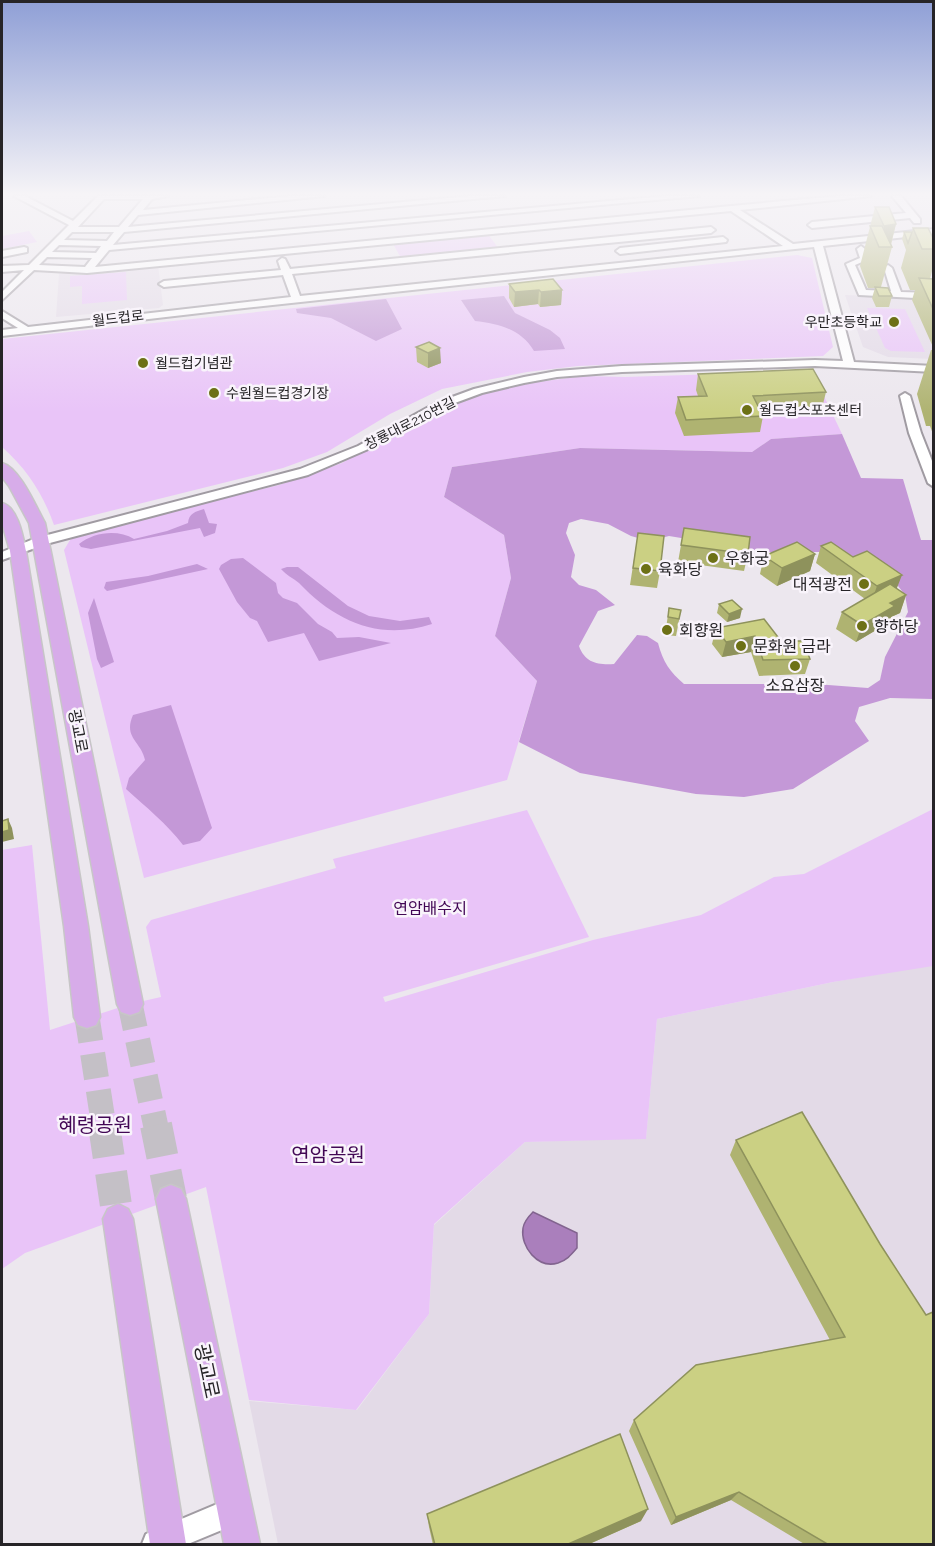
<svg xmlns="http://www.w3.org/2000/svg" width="935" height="1546" viewBox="0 0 935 1546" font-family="Raleway,'Noto Sans KR',sans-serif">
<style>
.built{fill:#e3dae7}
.green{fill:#e9c4f8}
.forest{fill:#c498d7;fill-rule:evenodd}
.water{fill:#aa7fbc;stroke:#82648f;stroke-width:1.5}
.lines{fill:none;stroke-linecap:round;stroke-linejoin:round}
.major-tunnel-far1{stroke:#c4c0c6;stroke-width:25;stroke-dasharray:25 12;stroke-linecap:butt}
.major-tunnel{stroke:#c4c0c6;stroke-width:32;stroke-dasharray:32 16;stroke-linecap:butt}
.minor-casing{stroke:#a09ba2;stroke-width:4}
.major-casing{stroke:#c7c6c7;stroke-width:3}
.minor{fill:#fff;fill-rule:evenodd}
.major{fill:#d7ace9;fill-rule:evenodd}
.wall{fill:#afb371}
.shaded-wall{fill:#8e925c}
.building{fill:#cbd083;stroke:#8e925c;stroke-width:1.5}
.poi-dot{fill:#6d7116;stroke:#f9f4fb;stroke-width:2}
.labels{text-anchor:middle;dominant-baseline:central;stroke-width:5;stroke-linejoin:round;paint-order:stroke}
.far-street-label{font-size:14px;fill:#262427;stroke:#f9f4fb}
.far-poi-label{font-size:14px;fill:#262427;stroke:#f9f4fb;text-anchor:start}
.poi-label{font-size:16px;fill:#262427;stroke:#f9f4fb;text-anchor:start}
.street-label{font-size:16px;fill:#262427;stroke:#f9f4fb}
.park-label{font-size:16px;fill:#420755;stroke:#f9f4fb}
.near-park-label{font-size:20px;fill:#420755;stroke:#f9f4fb}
.near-street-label{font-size:20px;fill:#262427;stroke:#f9f4fb}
</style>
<rect width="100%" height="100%" fill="#ece7ee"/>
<path class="built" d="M158,265l5,40 -4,3 -103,9 3,-43z
M845,295l88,3v61l-45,-2 -25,-10z
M931,965l2,1v578h-655l-29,-143 108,9 72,-96 5,-89 91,-83 121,-4 11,-119 176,-37z"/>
<path class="green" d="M29,231l8,11 -35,7v-13z
M487,233l12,16 -98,9 -9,-16z
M797,255l15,3 21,89 -10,9 -245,10 -51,6 -85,17 -52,25 -63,38 -44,16 -229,57c-11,-31 -27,-56 -52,-78v-108z
M126,272l1,28 -45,4v-18l-12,1v-11z
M867,308l38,1 20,43 -34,-1 -6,-3z
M812,371l30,63 -71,5 -19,13 -172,-4 -128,19 -8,30 60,38 7,43 -16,58 42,45 -30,99 -363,98 -80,-328 6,-10 12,-7 197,-48 63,-22 77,-46 30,-14 50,-16 85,-11 41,1z
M933,809v157l-100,16 -176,37 -11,120 -121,3 -91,82 -5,90 -73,96 -107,-10 -43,-213 -181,66 -23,16v-419l30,-5 18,185 80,-26 31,-7 -15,-70 5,-7 185,-52 -3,-9 194,-49 62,127 -206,60 2,5 208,-62 108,-25 73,-38 30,-3z"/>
<path class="forest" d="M504,296l11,17 35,17 10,8 5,11 -31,2c-13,-22 -35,-27 -59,-30l-14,-21z
M386,299l16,30 -26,12 -45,-23 -34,-5 -1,-4z
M842,434l19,44 42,1 18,61h12v159l-43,-1 -31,9 -4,14 14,20 -76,48 -49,8 -48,-3 -116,-21 -61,-31 18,-61 -42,-45 16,-58 -7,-43 -60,-38 8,-30 128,-19 172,4 19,-13zM581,519l27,5 23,12 18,5 20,-5 98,16h52l13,-3 26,9 37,24 10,13 3,17 -23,45 -5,23 -12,8 -53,-4h-131c-14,-12 -21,-22 -26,-41l-11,-7 -10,-1 -23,29c-16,1 -29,-1 -35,-18l19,-35 17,-6 -19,-15 -17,-5 -8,-8 4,-22 -9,-22 3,-10z
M204,509l5,14 8,1 -2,9 -11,4 -4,-9 -109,21 -10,-2 -2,-3c15,-12 39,-15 55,-5l33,-8 21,-8c1,-10 7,-11 16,-14z
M243,558l33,25 2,10 5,5 14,5 21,21 14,8 5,6 22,-1 32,6 -72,18 -15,-28 -36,9 -11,-21 -7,-3 -13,-16 -18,-33 2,-4 10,-6z
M197,564l11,5 -101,22 -3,-3 2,-6 42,-6z
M287,567h11l50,39 21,10 31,5 29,-4 3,7c-52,17 -96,-2 -133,-41 -6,-5 -13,-8 -18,-14z
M94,598l20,64 -13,6 -4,-9 -9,-46z
M171,705l41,123 -12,13 -17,4c-16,-21 -37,-38 -57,-56l3,-11 16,-18c-4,-19 -22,-22 -12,-45z"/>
<path class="water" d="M533,1212l44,21v15c-6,7 -10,12 -19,15 -20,6 -38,-16 -35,-35 1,-6 6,-12 10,-16z"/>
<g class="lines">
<path class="major-tunnel-far1" d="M130,1004l26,123
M87,1017l17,110"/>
<path class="major-tunnel" d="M104,1125l14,94
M156,1125l15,74"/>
<defs>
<path id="minor" d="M14,196h11l48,25 25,-25h70l-16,3 -9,11 147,-14h34l-186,19 -10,12 342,-31h35l-381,36 -11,13 552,-49h34l-590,54 -14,17 636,-61 107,-10h33l-131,14 53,34 141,-15v5l-111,12 31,116 80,4v6l-119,-6 -193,6 -65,5 -33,6 -42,10 -38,14 -78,43 -58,25 -262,69 -44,16v-8l34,-14 264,-69 58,-23 78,-43 38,-14 50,-12 33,-6 65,-5 193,-6 28,1 -29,-114 -579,62 -233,27v-6l16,-2 -16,-10v-7l26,16 263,-30 -8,-22 -119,12 -5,-3 5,-3 117,-11 -3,-9 4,-3 3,1 5,10 421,-42 4,3 -4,3 -419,41 8,22 483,-50 -52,-35 -644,62 -53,-3 -32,30v-8l22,-22 -22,2v-6l27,-1 40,-40zM104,199h39l-24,28h-41zM72,232h42l-7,9 -43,-1zM59,245l42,1 -5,7 -44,-1zM47,257l45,1 -7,9 -46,-2z
M892,196h9l19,23v4h-6l-4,-5 -98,10 -4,-3 4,-3 94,-9z
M723,237l4,3 -1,2 -106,12 -4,-3 4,-3z
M861,246l4,3 4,10 -14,6 11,25 25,1 -7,-23 4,-3 4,3 9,24 33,1v6l-75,-4 -13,-31 14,-6 -3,-9z
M24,247l3,1v4l-25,5v-6z
M905,393l5,3 11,37 13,33v21l-6,-4 -19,-50 -9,-37z
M236,1496l10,4 4,10 -4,10 -58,24h-46l4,-10z"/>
<path id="major" d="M2,463c18,5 34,44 43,60l98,481 -4,8 -9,3 -9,-3 -4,-8 -88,-481 -20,-37 -7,-9z
M2,503c16,4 21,34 24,48l62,375 12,91 -4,8 -9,3 -9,-3 -4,-8 -10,-91 -54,-375 -8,-28z
M171,1185l10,4 5,10 74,345h-36l-68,-345 5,-10z
M118,1204l10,5 5,10 53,325h-36l-47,-325 5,-10z"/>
</defs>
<use href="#minor" class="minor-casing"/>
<use href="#major" class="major-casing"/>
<use href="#minor" class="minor"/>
<use href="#major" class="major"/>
</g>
<path class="wall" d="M875,207l21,17 -5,21 1,2 -11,40 11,9 -3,11h-13l-4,-9 3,-10h-7l-8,-22z
M913,228l20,9v-3v33l-3,12h3v68l-21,-47 3,-10h-5l-9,-22 5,-18 -4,-11 2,-7h8z
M509,284l53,6 -1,15 -21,2 -2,-3 -24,3 -5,-9z
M429,342l12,21 -13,5 -11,-6 -1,-15z
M931,350h2v84l-3,-8h-4l-9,-32z
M698,374l128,18 -4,16 -61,4 2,4 -3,16 -76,4 -9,-23 3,-16 20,-1 -2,-6z
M684,528l64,26 -4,17 -66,-9z
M638,533l22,38 -3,17 -27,-3z
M821,546l85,49 -6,18 -9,4 -3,6 -32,19 -20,-13 6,-17 23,-13 -49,-36z
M815,554l-5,17 -33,15 -17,-12 4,-18z
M719,604l21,14 -13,4 -10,-9z
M669,608l12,2 -5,26 -11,-1z
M716,628l65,13 29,18 -5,15 -46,2 -8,-24 -29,5 -10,-13z
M802,1112l131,433h-127l-75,-45 -60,25 -42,-94 5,-11 196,-80 -100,-185 6,-15z
M427,1514l214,7 -54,24h-154l-4,-18z"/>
<path class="shaded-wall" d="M896,224l-6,23 -11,-2 5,-19z
M539,290l-1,14 -24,3 1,-15z
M562,290l-1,15 -21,2 1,-15z
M440,348l1,15 -13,5v-15z
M815,554l-5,17 -33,15 5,-18z
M902,575l-7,18 -24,10 6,-17z
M906,595l-6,18 -9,4 -3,6 -32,19 6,-17 28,-22z
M742,609l-2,9 -13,4 2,-8z
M755,636l-4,16 -29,5 4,-15z
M8,819l4,9 2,11 -12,3v-10z
M739,1492l-8,8 -60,25 5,-8z
M648,1509l-7,12 -54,24h-21z"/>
<path class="building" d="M875,207h14l7,17 -12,2z
M870,226h12l10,21h-13z
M913,228h15l5,10v11h-11z
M904,232h8l-4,11z
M919,278l14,1v30z
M553,279l9,11 -21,2 -2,-2 -24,2 -6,-8z
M875,287l13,1 4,8h-13z
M429,342l11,6 -12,5 -12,-6z
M813,369l13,23 -73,4 10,20 -77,4 -8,-23 29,-1 -9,-22z
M684,528l66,9 -2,17 -67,-9z
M638,533l26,3 -4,35 -27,-3z
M797,542l18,12 -33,14 -18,-12z
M831,542l22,15 14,-6 35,24 -25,11 -56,-40z
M890,584l16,11 -16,8 5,3 -33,19 -20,-13z
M732,600l10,9 -13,5 -10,-10z
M669,608l12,2 -2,9 -11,-2z
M764,619l17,22h22l7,18 -47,1 -8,-24 -29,6 -10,-14z
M8,819l1,11 -7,2v-11z
M802,1112l78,132 46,71 7,-3v233h-104l-90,-53 -63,25 -42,-97 62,-55 149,-28 -109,-197z
M620,1434l28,75 -82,36h-131l-8,-31z"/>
<linearGradient id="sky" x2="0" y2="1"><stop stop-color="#8f9fd6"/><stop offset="0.47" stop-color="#f6f4f7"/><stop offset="1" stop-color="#f6f4f7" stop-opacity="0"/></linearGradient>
<rect width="935" height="413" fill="url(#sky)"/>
<g class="poi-dot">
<circle cx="894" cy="322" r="6"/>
<circle cx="143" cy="363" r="6"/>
<circle cx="214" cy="393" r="6"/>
<circle cx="747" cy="410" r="6"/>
<circle cx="713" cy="558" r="6"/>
<circle cx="646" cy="569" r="6"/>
<circle cx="864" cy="584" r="6"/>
<circle cx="862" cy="626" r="6"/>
<circle cx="667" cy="630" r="6"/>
<circle cx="741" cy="646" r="6"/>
<circle cx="795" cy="666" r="6"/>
</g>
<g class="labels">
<g class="far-street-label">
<text transform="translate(118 318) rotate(-7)">월드컵로</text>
<text transform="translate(410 423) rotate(-27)">창룡대로210번길</text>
</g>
<g class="far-poi-label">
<text x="882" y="322" text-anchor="end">우만초등학교</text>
<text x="155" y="363">월드컵기념관</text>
<text x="226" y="393">수원월드컵경기장</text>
<text x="759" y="410">월드컵스포츠센터</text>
</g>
<g class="poi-label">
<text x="725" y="558">우화궁</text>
<text x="658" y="569">육화당</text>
<text x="852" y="584" text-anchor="end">대적광전</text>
<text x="874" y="626">향하당</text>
<text x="679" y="630">회향원</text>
<text x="753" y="646">문화원 금라</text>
<text x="795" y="685" text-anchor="middle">소요삼장</text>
</g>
<g class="street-label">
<text transform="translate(78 731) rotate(79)">광교로</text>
</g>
<g class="park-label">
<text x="430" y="908">연암배수지</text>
</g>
<g class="near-park-label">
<text x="95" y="1125">혜령공원</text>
<text x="328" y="1155">연암공원</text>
</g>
<g class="near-street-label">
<text transform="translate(207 1371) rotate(78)">광교로</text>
</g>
</g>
<rect width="935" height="1546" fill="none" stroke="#262427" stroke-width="6"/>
</svg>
